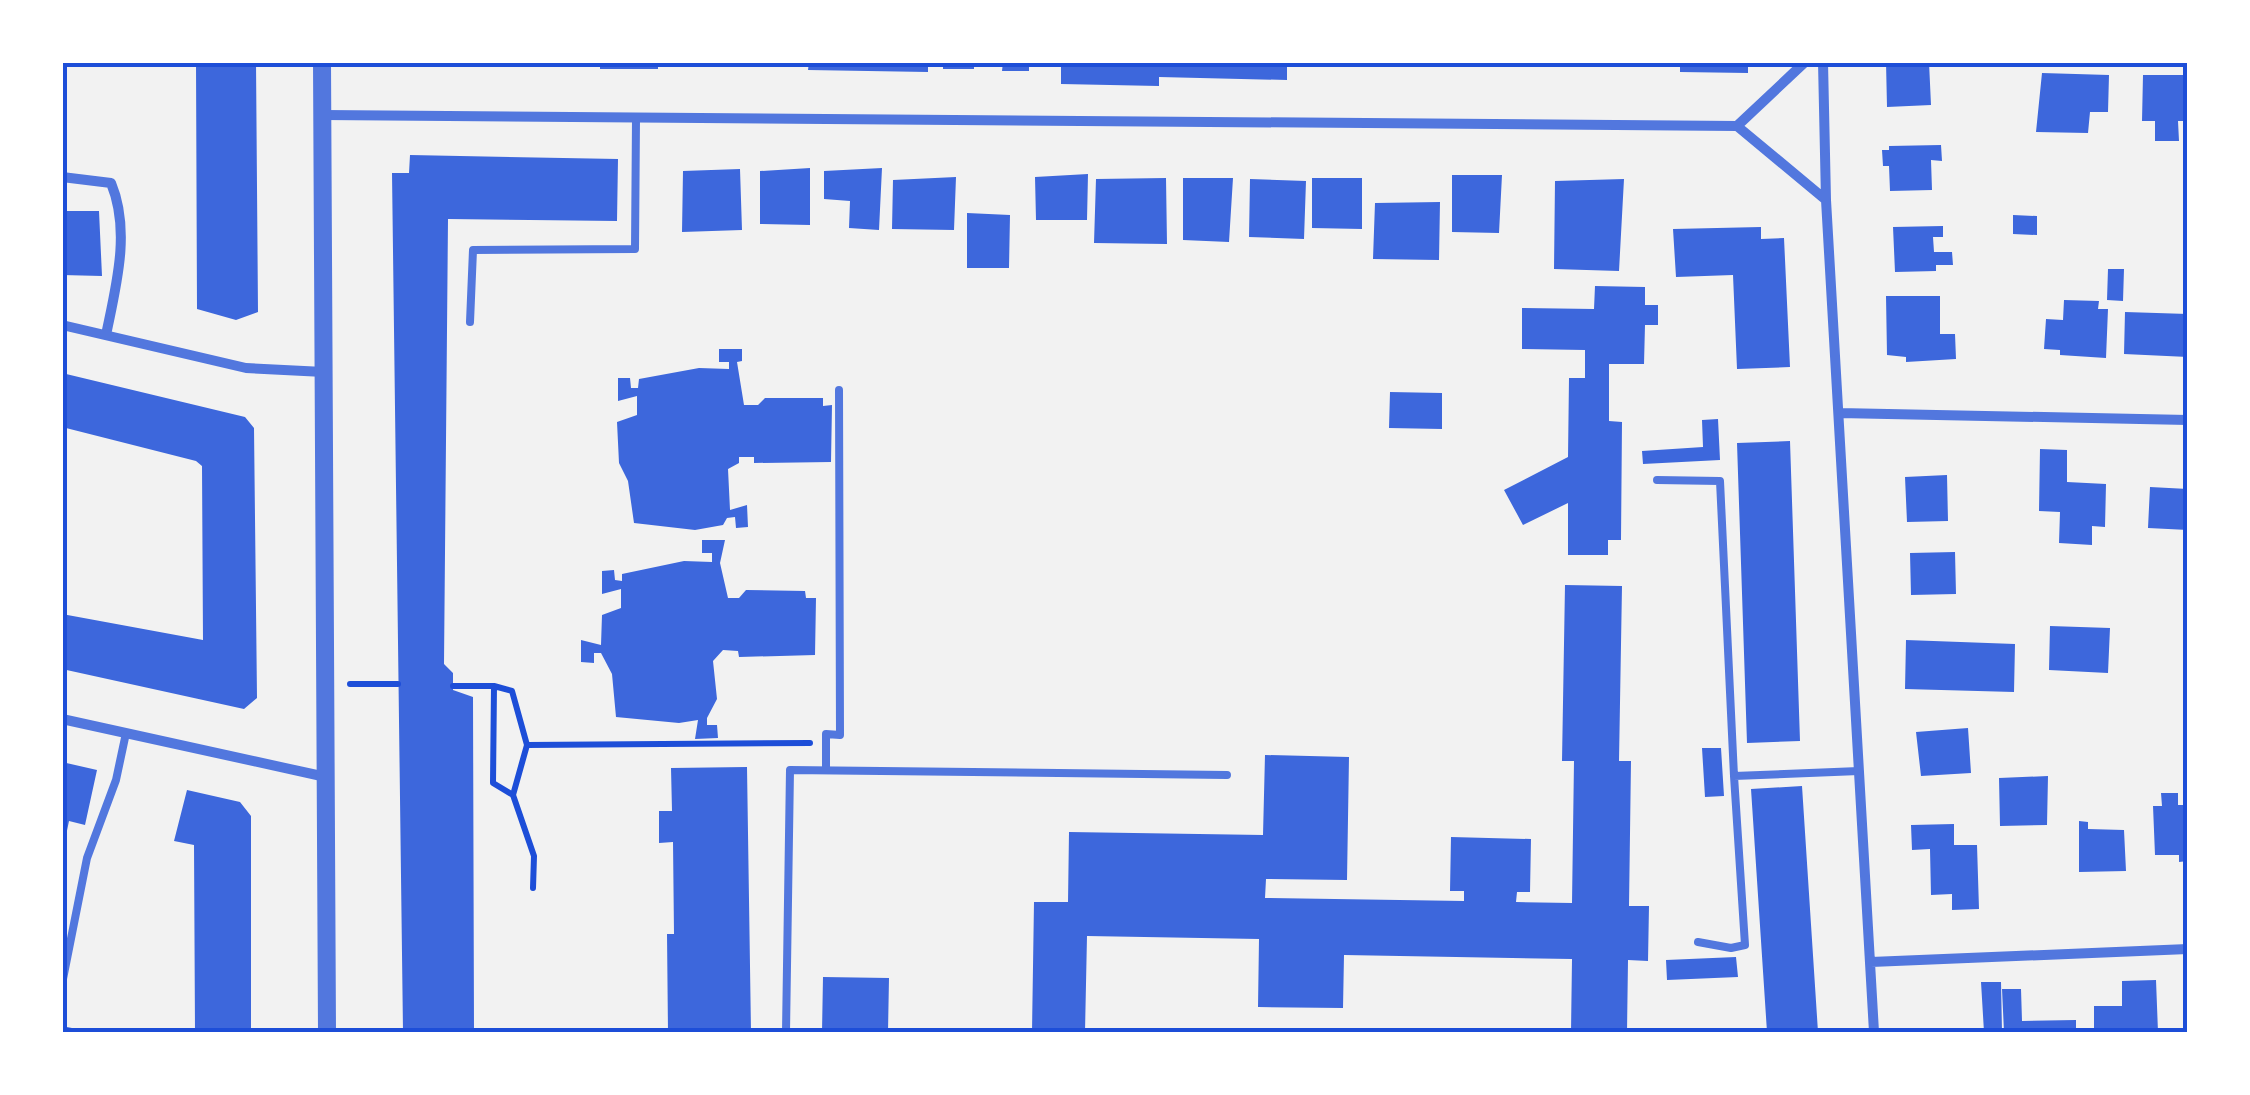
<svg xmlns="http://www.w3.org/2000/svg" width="2250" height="1095" viewBox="0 0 2250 1095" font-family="Helvetica,sans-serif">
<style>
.building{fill:#3d67dc}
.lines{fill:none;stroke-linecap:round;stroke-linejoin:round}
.path{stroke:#1d4ed8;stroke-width:6}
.service{stroke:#5277de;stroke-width:8}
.minor{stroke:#5277de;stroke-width:10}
.tertiary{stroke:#5277de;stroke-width:18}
.neatline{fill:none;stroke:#1d4ed8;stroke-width:4}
</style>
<rect width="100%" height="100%" fill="#f2f2f2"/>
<path class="building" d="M196,62h60l2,250 -22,8 -39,-11z
M600,62h58v7h-58z
M809,62h119v10l-120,-2z
M943,62h31v7h-31z
M1003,62h26v9h-27z
M1061,62h226v18l-128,-3v9l-98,-2z
M1680,62h68v11l-68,-1z
M1886,62h43l2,43 -44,2z
M2042,73l67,2 -1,37h-18l-2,21 -52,-1z
M2143,75h45v46h-10l1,20h-24v-20h-13z
M1941,145l1,16 -11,-1 1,30 -42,1 -1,-25h-6l-1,-16h7v-4z
M410,155l208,4 -1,62 -169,-2 -4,445 9,9v17l20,7 1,335h-71l-11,-859h17z
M810,168v57l-50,-1v-53z
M882,168l-3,62 -30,-2 1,-27 -26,-2v-28z
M740,169l2,61 -60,2 1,-61z
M1088,174l-1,46h-51l-1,-43z
M1452,175h50l-3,58 -47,-1z
M956,177l-2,53 -62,-1 1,-49z
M1166,178l1,66 -73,-1 2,-64z
M1183,178h50l-4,64 -46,-2z
M1312,178h50v51l-50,-1z
M1250,179l56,2 -2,58 -55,-2z
M1624,179l-5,92 -65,-2 1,-88z
M1440,202l-1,58 -66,-1 2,-56z
M62,211h37l3,65 -40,-1z
M967,213l43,2 -1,53h-42z
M2013,215l24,1v19l-24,-1z
M1943,226v11h-10l1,15h18l1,13h-17v6l-41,1 -2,-45z
M1761,227v12l23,-1 6,129 -53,2 -4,-94 -57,2 -3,-48z
M2108,269h16l-1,32 -16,-1z
M1595,286l50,1v18h13v20h-13l-1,39h-35v57l13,1 -1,118h-13v15h-40v-52l-45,22 -19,-35 64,-33 1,-79h16v-28l-63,-1v-41l72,1z
M1886,296h54v38h15l1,25 -50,3v-5l-19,-2z
M2064,300l35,1 -1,8h10l-2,49 -46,-3v-5l-16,-1 2,-30 17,1z
M2125,312l63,2v43l-64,-3z
M719,349h23v12l-5,1 7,43h14l7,-7h58v8l9,-1 -1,57 -77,1v-6h-15v6l-11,6 2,41 17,-5 1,22 -12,1 -1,-11 -8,1 -4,7 -28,5 -61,-7 -6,-42 -9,-18 -2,-41 20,-7v-19l-19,5v-23h12l1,10h7l1,-9 60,-11 30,1v-7h-10z
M62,373l183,44 9,11 3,270 -13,11 -182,-40v-55l141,26 -1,-174 -6,-5 -134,-34z
M1390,392l52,1v36l-53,-1z
M1718,419l2,41 -77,4 -1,-13 61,-4 -1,-27z
M1790,441l10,300 -53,2 -10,-300z
M2040,449l27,1v32l39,2 -1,43 -13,-1v19l-33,-2 1,-31 -21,-1z
M1947,475l1,46 -41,1 -2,-45z
M2150,487l38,2v41l-40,-2z
M702,540h23l-5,23 8,35h11l7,-8 59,1 1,7h10l-1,57 -76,2 -1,-6 -15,-1 -10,11 4,38 -10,19v7h10l1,13 -23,1 3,-19 -19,3 -63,-6 -4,-43 -11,-21h-7v10l-13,-1v-22l20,5 1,-30 19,-7v-19l-19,5v-23l12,-1 1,10 7,1v-7l62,-13 28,1v-9h-10z
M1955,552l1,42 -45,1 -1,-42z
M1565,585l57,1 -3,175h12l-2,145h20l-1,55 -20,-1 -1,72h-56l1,-73 -228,-4 -1,53 -85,-1 1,-68 -172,-3 -2,96h-53l2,-130h34l1,-70 194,3 2,-80 84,2 -2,123 -81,-1 -1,19 199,3v-10h-14l1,-54 80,2 -1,53h-13l-1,10 56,1 2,-142h-12z
M2050,626l60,2 -2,45 -59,-3z
M1906,640l109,4 -1,48 -109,-3z
M1968,728l3,45 -50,3 -5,-44z
M1702,748h19l3,48 -19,1z
M62,762l35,8 -12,55 -16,-4 -5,24z
M747,767l4,265h-83l-1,-98h7l-1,-92 -14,1v-32h13l-1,-43z
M2048,776l-1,49 -47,1 -1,-48z
M1802,786l16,246h-51l-16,-243z
M187,790l53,12 11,14v216h-56l-1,-187 -20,-4z
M2161,793h17v12h10v56l-9,1v-7h-24l-2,-49h9z
M2079,821l9,1v7l36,1 2,41 -47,1z
M1954,824v21h23l2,64 -27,1v-16l-21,1 -1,-46 -18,1 -1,-25z
M1736,957l2,20 -71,3 -1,-20z
M823,977l66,1 -1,54h-66z
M2156,980l2,52h-64v-26h28v-25z
M1981,982h20l1,50h-18z
M2002,989h19l1,32 54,-1v12h-72z
M62,1026l25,5v1h-25z"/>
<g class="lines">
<path class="path" d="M350,684h48
M453,686h41
M513,795l-20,-12 1,-97 18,5 15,54
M533,888l1,-32 -21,-61 14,-50 283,-2"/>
<path class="service" d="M470,322l3,-72 162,-1 1,-130
M1657,480l63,1 14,295 125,-5
M826,770v-36l14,1 -1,-345
M1698,942l33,6 14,-3 -11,-169
M62,984l25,-126 29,-78 10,-47
M786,1032l4,-262 437,5"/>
<path class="minor" d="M1823,62l3,138 48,832
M323,115l1414,11 89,74
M1737,126l68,-64
M62,177l49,6c20,48 5,103 -5,152
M62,325l184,43 78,4
M1839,413l349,7
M62,719l264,58
M1871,962l317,-13"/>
<path class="tertiary" d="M322,62l5,970"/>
</g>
<rect width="2250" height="1095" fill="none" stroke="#ffffff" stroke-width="130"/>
<rect x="65" y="65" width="2120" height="965" class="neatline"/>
</svg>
